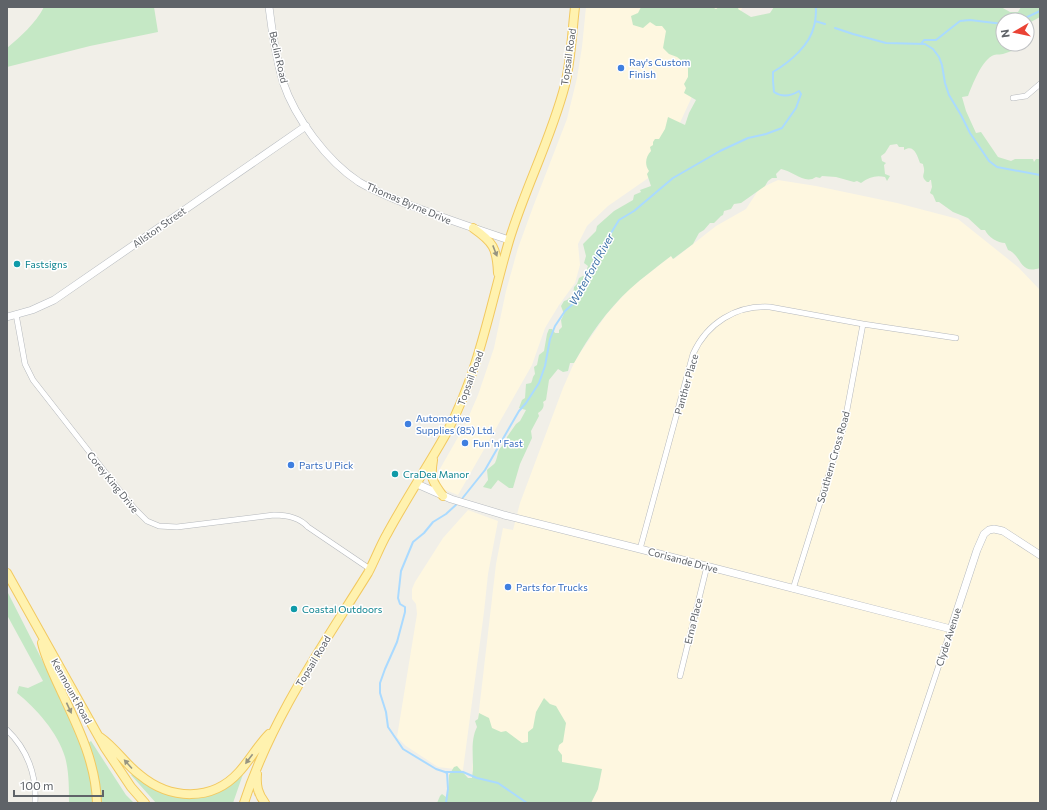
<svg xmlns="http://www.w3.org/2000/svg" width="1047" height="810" viewBox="0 0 1047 810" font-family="Commissioner,sans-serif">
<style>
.commercial{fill:#fef7e0}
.green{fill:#c5e8c5}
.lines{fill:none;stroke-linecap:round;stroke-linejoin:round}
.stream{stroke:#aadaff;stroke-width:2}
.street-casing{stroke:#b5b8bc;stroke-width:6}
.secondary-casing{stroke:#b6babf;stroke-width:8}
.primary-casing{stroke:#f2c960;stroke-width:10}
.street{stroke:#fff;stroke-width:5}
.secondary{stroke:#fff;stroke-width:7}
.primary{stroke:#fff2af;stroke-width:8}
.oneway{fill:#979581}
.shop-dot{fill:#3f7fe0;stroke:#fff;stroke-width:1.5}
.culture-dot{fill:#0f9aa8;stroke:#fff;stroke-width:1.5}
.labels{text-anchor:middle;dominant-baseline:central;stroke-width:3;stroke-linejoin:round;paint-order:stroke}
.street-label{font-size:10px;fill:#5f6368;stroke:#fff}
.shop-label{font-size:10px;fill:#366cbe;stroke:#fff;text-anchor:start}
.culture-label{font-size:10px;fill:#0d838f;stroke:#fff;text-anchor:start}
.water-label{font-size:11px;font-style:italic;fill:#4174aa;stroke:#fff}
</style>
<rect width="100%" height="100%" fill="#f1efe8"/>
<path class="commercial" d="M586,7h157l-33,51 -53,114 -49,34 -21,20 -9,18 2,21 -5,18 -16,22 -14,23 -13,37 -74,130 -13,-5 -5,-4 -3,-6v-6l28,-49 13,-30 16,-47 12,-57 12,-43 15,-41 34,-88 10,-41 5,-31z
M778,180l38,6 81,17 61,16 60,48 22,23v513h-449l7,-14 -62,14 -64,-32 24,-207 7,-36 10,2 7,-27 43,-115 11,-25 8,-13 24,-35 23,-26 42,-33 3,3 42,-33 30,-17 13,-20z
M468,510l30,11 -10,53 -4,38 -21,158 -25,-3 -32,-21 -9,-9 20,-123 -1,-10 -4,-5v-10l3,-7 28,-44z"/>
<path class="green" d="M44,7h110l4,25 -68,14 -83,21v-19c14,-12 28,-24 37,-41z
M641,7l8,1 1,-1h62l4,2 3,-2h20l-1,2 13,8 19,-4 4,-6h227l9,5h8l3,-5h19v10l-13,7v-4h-24v24h17l-2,5c-5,1 -8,3 -12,4 -4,2 -9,1 -12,2 -12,4 -22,31 -26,41l-6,1 4,14 10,22 5,-1 17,25 13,4 4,-2h18l1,3 2,-3h4v109c-21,7 -18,-13 -32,-18l-3,-7c-7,0 -17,-6 -20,-13h-4l-13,-12 -15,-6 -14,-10h-3l-3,-7 -3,-2 2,-6 -1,-7h-1l-1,2h-2c-7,-6 -2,-7 -3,-13 0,-2 -1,-3 -1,-5l-3,-1c-3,-8 -6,-19 -16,-13v-3h-5l-2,-3 -7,1 -5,8 -4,3 1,5 4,2 -2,2 1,9 5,2 -3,5 -2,-4c-9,-2 -16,0 -24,6l-4,-2 -3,1 -18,-5 -14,-1 -2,2 -4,-1c-11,8 -23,-6 -35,-8l-5,5 1,4h-5l-4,3 -3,5 -24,17 -7,1 -3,5 -7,2 -1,4 -2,1 -7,7h-4l-6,7 -5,3 -6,11 -20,15 -2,-3c-14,11 -28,21 -41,33 -23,21 -41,47 -56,74h-4l-2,8 -5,1 -5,-3 -9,11 -3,20 -3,2c2,4 -1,9 -5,11l1,3 -8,15 1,7 -12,26 -7,24h-4l-11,-8 -7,9 -8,-2 5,-7 -1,-10c2,-2 6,-5 8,-7 4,-8 1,-14 11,-20l1,-6 9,-13 4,-3 6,-11 -7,-2 3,-8 3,-2 1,-14 5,-1c2,-3 1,-6 4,-9l-1,-7 3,-2 2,-10 5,-4 3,-17 2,-5h3l3,4h4v-3l3,-3 -1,-7 3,-6 -3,-8 3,-5 3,-1 6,-5 1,-8 3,-3 2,-6 4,-2 2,1c2,-3 1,-7 3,-11l-4,-3 2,-7 -3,-12 13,-13 1,-5 17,-15 19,-11 1,-5 7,-3 -1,-2 11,-4 -4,-12 2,-3c-5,-7 -3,-15 2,-20l-1,-4 3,-2v-3l2,-3h4l6,-10 3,-12 17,8 4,-12 7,-13 -12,-7 2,-5 -2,-4 4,-7v-9l-2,-4 -9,-7 -8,-3 -6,-6 3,-17 -4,-5h-6l-6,-4 -7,6 -10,-3 -2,-9 7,-3z
M7,591l62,122 17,42 9,48h-26c0,-15 0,-32 -4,-46 -7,-24 -29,-49 -48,-64l2,-7 9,2 15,-7 -36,-66z
M544,698l6,6 6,2 10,17 -3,19 -4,3 -1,5 4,5v7l40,7 -4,20 -7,14h-154l3,-7 2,-2 4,3 2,-2 1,-20 5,-8 3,-1 11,12h4c3,-17 -3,-35 5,-51l-2,-6 3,-2 1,-6 10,5 3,10 9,4 5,-1 16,12 6,-1v-10l5,-4 3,-16z
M91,741l35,54 8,8h-33l-4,-33 -9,-27z
M250,754l-17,49h-77l-25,-28 4,-3 47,23 36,-10 20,-16z"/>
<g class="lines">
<path class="stream" d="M1021,20l19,-9
M815,21l10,3
M835,28l18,6 33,9 39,1 8,5 6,8 3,8 3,18 4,12 12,20 9,18 19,28 8,6 43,8
M921,44l3,-4h12l24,-19 10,-1 33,4
M461,500l24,-30 34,-59 7,-8 13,-20 6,-17 5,-27 5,-13 10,-15 9,-8 16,-29 5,-15 24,-39 15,-9 39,-33 47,-27 28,-13 18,-4 16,-6 14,-20 5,-14 -2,-3c-8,5 -16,7 -25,1l-1,-11v-9c17,-10 37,-27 41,-46 2,-6 2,-13 2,-19
M445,772h18l14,6 21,5 29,20
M446,803l2,-14 -1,-16 -2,-1 -9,-3 -33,-20 -15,-22 -2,-15 -6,-19v-10l5,-14 12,-27 8,-30v-5l-5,-3 -2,-6 3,-27 12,-29 11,-9 9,-11 13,-8 12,-11"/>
<defs>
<path id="street" d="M1013,98l13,-2 14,-12
M16,314l9,50 8,16 83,106 18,22 13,13 12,5 18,1 97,-12c13,0 25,2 34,12l62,42
M640,549l53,-195c14,-31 43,-49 77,-47l93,17 93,14
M793,589l51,-163 19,-102
M680,676l27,-110
M7,730c20,19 30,45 28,73
M893,803l58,-174"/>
<path id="secondary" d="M269,7c3,25 7,50 14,75 12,36 44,79 76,100 17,10 35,17 53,24 32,12 64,23 97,34
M7,317l25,-7 22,-10 252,-174
M417,484l34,15 53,16 136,34 311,80 26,-79 7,-16 5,-4 5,-1 9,2 37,24"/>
<path id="primary" d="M473,228c20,14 24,20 25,45
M433,460c-3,18 -1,21 10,36
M7,573l98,175 26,39 14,16
M42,643c4,18 13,34 21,52 16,34 33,69 34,108
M100,737c16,11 25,27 40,38 30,25 72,27 99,-3 11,-12 19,-27 30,-38
M257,774c-1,12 1,20 8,29
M244,803c27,-84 78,-156 124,-230 7,-13 12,-27 19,-39 19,-35 41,-68 60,-102 32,-60 43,-126 62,-191 16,-53 42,-102 56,-156 6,-25 7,-52 10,-78"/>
</defs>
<use href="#street" class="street-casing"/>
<use href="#secondary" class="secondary-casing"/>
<use href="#primary" class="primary-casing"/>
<use href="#street" class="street"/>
<use href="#secondary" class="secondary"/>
<use href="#primary" class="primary"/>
</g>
<defs><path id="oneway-solid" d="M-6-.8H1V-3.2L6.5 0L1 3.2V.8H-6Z"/></defs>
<g class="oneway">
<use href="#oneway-solid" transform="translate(495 251) rotate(69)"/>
<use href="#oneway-solid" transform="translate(69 708) rotate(65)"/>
<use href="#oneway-solid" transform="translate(249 759) rotate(127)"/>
<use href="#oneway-solid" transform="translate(128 764) rotate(-132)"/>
</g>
<g class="shop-dot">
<circle cx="621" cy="68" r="4"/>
<circle cx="408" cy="424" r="4"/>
<circle cx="465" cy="443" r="4"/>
<circle cx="291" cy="465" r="4"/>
<circle cx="508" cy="587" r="4"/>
</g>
<g class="culture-dot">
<circle cx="17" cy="264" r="4"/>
<circle cx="395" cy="474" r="4"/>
<circle cx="294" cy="609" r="4"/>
</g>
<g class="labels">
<g class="street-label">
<text transform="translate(279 57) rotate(77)">Beclin Road</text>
<text transform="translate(568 57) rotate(-82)">Topsail Road</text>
<text transform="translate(409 203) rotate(23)">Thomas Byrne Drive</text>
<text transform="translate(159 227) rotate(-35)">Allston Street</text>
<text transform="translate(470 378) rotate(-70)">Topsail Road</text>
<text transform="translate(686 384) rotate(-74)">Panther Place</text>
<text transform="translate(833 457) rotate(-74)">Southern Cross Road</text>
<text transform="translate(113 482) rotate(51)">Corey King Drive</text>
<text transform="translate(683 560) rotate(15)">Corisande Drive</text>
<text transform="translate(693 621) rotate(-76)">Erna Place</text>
<text transform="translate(948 637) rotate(-72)">Clyde Avenue</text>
<text transform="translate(313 661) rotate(-59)">Topsail Road</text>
<text transform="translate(72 691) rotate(61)">Kenmount Road</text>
</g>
<g class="shop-label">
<text x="629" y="62">Ray's Custom<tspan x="629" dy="12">Finish</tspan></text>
<text x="416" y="418">Automotive<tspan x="416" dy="12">Supplies (85) Ltd.</tspan></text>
<text x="473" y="443">Fun 'n' Fast</text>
<text x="299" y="465">Parts U Pick</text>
<text x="516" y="587">Parts for Trucks</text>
</g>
<g class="culture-label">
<text x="25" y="264">Fastsigns</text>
<text x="403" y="474">CraDea Manor</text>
<text x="302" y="609">Coastal Outdoors</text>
</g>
<g class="water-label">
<text transform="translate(591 269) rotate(-61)">Waterford River</text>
</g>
</g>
<rect width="1047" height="810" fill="none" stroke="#5f6368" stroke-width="16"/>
<g transform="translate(1015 32) rotate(261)"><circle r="19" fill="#ffffff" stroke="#bfc1c3"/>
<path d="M0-3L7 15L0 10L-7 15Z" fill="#ea4335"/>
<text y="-6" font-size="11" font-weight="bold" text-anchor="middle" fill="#5f6368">N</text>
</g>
<path d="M14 790v6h89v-6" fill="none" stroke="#5f6368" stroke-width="2"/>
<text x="20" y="790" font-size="12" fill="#5f6368" stroke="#ffffff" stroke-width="3" paint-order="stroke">100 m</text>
</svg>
